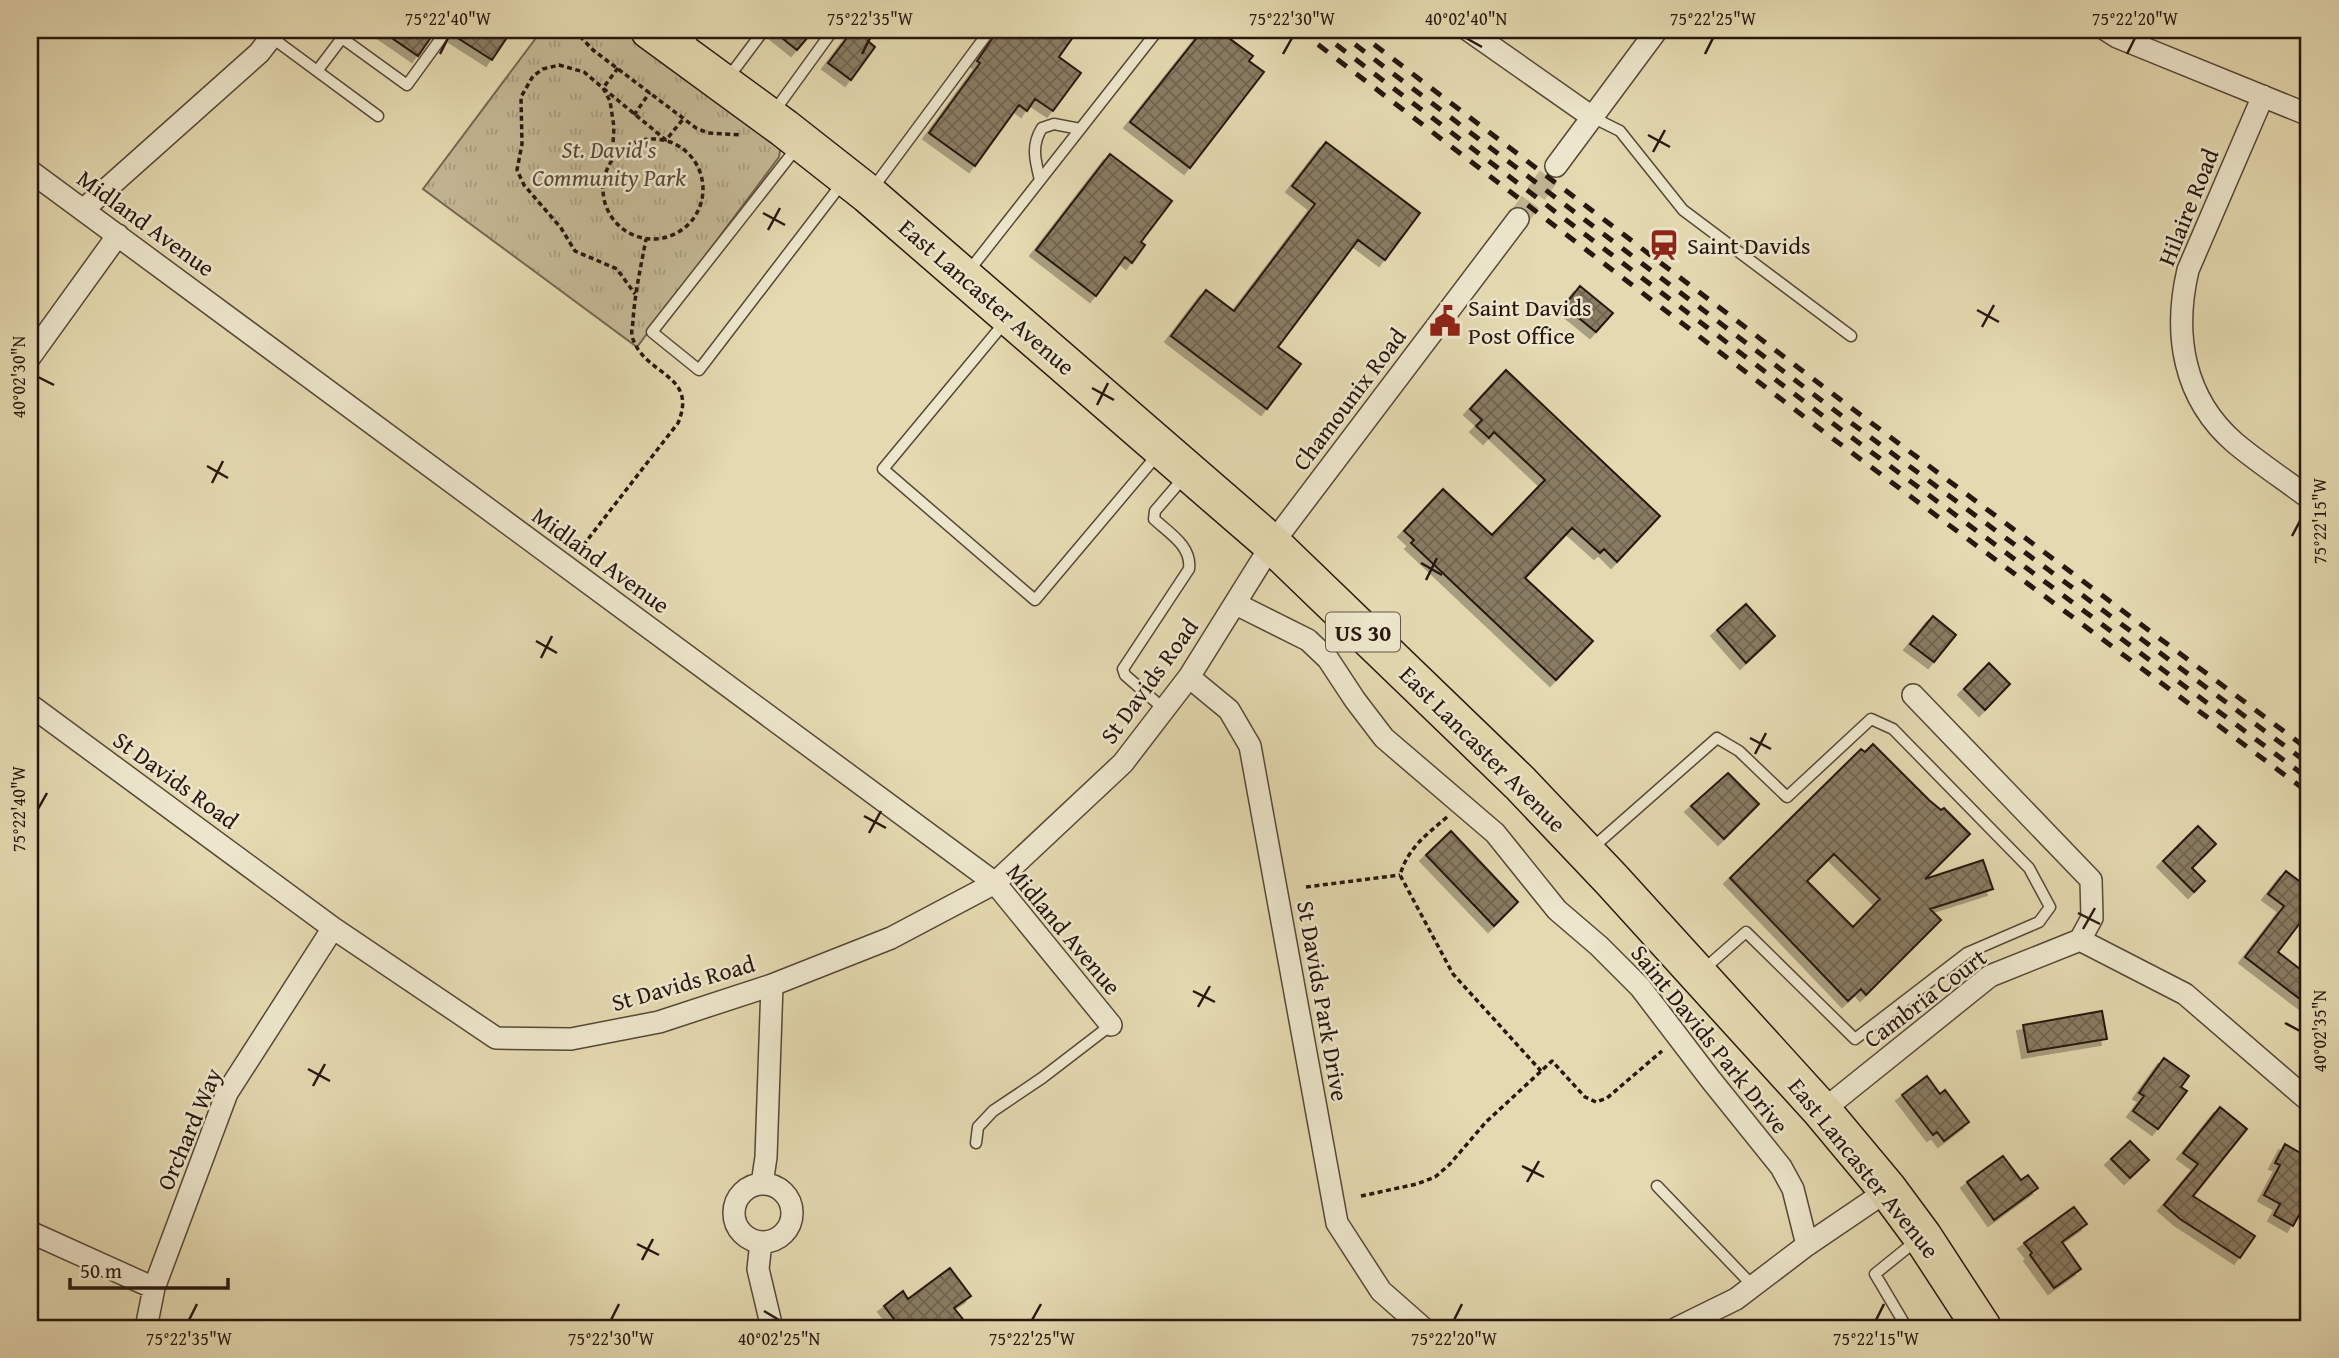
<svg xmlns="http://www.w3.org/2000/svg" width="2339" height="1358" viewBox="0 0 2339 1358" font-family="'Gentium Book Plus',serif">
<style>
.park{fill:url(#park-tufts);stroke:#766852;stroke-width:2}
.building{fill:url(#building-cross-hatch);stroke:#27170f;stroke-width:2;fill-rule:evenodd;filter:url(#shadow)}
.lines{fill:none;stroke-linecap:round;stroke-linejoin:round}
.street-tunnel{stroke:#beb290;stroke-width:21;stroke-dasharray:21 10;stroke-linecap:butt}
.lane-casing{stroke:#564837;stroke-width:13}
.street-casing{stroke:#564837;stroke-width:24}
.highway-casing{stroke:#27170f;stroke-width:41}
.path{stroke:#27170f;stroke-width:3.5;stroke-dasharray:5 3.5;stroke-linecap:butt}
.lane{stroke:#ede6cc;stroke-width:10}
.street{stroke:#ede6cc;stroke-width:21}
.highway{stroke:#e4d9b0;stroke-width:38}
.rail{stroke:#27170f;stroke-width:5;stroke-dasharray:12 12;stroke-linecap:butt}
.ticks{fill:none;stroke:#27170f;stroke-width:2.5}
.labels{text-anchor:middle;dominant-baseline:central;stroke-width:5;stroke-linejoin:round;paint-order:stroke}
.shield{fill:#ede6cc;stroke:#625548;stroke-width:2}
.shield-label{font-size:23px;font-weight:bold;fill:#27170f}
.park-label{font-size:24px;font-style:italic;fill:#564737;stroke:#ede6cc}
.street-label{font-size:24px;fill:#27170f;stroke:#ede6cc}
.poi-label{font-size:24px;fill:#27170f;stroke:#ede6cc;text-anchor:start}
.neatline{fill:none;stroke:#27170f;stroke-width:2.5}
.ticks-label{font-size:18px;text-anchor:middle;fill:#27170f}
</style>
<defs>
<pattern id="park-tufts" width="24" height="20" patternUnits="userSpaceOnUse" patternTransform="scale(1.75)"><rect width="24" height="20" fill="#c4b895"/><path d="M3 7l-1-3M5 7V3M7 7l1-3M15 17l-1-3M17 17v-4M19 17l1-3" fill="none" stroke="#a89d7f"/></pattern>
<pattern id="building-cross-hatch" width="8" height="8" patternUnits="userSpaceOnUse" patternTransform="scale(1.75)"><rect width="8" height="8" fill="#897c63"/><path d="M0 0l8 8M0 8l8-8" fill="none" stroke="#706550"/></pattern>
<filter id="shadow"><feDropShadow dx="-6" dy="6" stdDeviation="0" flood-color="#0004"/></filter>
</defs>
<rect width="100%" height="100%" fill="#e4d9b0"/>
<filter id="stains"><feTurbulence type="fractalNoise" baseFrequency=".00286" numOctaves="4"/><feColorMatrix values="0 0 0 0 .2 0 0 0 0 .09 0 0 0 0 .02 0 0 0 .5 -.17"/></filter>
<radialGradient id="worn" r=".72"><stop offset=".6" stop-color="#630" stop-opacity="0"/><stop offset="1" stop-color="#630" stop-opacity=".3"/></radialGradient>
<path class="park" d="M542,30h107l135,98 -5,29 -142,190 -214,-158z"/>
<path class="building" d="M380,30h56l-18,26z
M455,30h57l-20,30 -39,-25z
M772,30h42l-17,20z
M853,30h24l-9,11 7,6 -24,33 -23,-17z
M998,30h80l-19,27 22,16 -28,38 -18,-12 -8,12 -8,-6 -44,61 -46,-33 51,-70 -3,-2z
M1203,30h6l10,7 3,-4 31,23 -4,5 15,11 -74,96 -60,-46z
M1326,142l94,71 -35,47 -27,-20 -80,107 23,17 -34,45 -96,-73 35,-46 28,21 81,-107 -23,-18z
M1110,154l62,47 -31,41 4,3 -13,18 -7,-6 -29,39 -60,-46z
M1580,286l33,27 -17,19 -32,-26z
M1506,370l154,146 -43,46 -13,-13 -4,4 -28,-25 -47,50 68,63 -37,39 -145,-137 3,-3 -10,-9 39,-42 49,46 53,-55 -51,-48 -5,6 -13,-12 6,-6 -12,-11z
M1746,604l29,32 -29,27 -29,-33z
M1933,616l23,19 -22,27 -24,-18z
M1989,663l21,21 -25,26 -21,-21z
M1873,744l56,56 12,10 3,-2 26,26 -45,45 58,-19 10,29 -63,20 11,11 -75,75 -5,-6 -13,12 -118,-123 131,-129 4,3zM1834,854l46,45 -27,28 -46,-46z
M1728,773l31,31 -35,35 -33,-33z
M2198,826l18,18 -24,24 13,13 -11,11 -31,-31z
M1451,831l67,71 -24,24 -68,-71z
M2286,871l21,16 -5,6 7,6v12l-31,41 31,24v30l-64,-49 39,-51 -16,-12z
M2102,1011l5,28 -79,13 -5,-27z
M2164,1058l25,18 -8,11 6,4 -29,38 -25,-18 11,-15 -5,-3z
M1927,1076l13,18 5,-4 24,32 -25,19 -7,-9 -4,3 -31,-40z
M2220,1107l27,22 -54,67 62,40 -15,22 -60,-39 -16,-14 34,-41 -15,-11z
M2130,1141l19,19 -19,18 -19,-19z
M2285,1144l24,14v40l-16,28 -19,-11 6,-11 -16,-9 16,-30 -5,-2z
M2003,1156l18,24 7,-5 10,13 -44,32 -27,-38z
M2074,1207l13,17 -25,18 19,27 -27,19 -24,-33 2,-2 -8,-10z
M950,1268l21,28 -17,12 16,20h-69l-17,-22 19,-15 5,8z"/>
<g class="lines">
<path class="street-tunnel" d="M1518,219l38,-53"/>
<defs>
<path id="lane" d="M271,37l107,79
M684,47l13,-17
M317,71l25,-33 65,47 40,-55
M728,78l36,-48
M773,113l60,-83
M1592,117l28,14 63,79 168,126
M798,146l-146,186 47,38 144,-188
M1040,180c-5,-20 -9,-35 2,-52l12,-4 26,5
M873,188l117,-158
M968,272l190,-242
M1005,322l-122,147 152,131 123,-146
M1164,709l-39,-34 -2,-6 66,-100c3,-23 -20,-36 -35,-50l1,-8 30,-35
M1591,849l126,-111 22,13 48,46 84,-78 22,10 136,139 21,39 -11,15 -72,31 -112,86 -109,-107 -43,38
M976,1143l2,-16 15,-16 49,-33 69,-53
M1657,1186l96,100
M1907,1328l-32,-54 42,-34"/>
<path id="street" d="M1468,30l124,87
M2106,30l11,7 192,78
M2263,96l-75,174c-15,64 -5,128 47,173 24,20 50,37 74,55
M1556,166l101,-136
M30,171l965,712 116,142
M84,209l175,-156 18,-23
M30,357l88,-122
M1236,604l72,36 20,19 27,41 29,38 111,95 62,77 42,36 41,41 71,93 70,87 12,22 14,56
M1189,677l40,33 21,36 87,477 44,68 42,37
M1913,695l178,185 1,38 -12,22
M30,705l303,223 163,110 75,1 88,-17 113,-37 119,-47 104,-55 128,-120 66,-86 83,-133 246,-325
M1822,1111l168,-135 90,-36 105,54 124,107
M734 1213a29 29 0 1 1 58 0a29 29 0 1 1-58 0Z
M762,1184l4,-27 6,-172
M30,1232l124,56
M761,1242l-3,27 14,59
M146,1328l8,-40 73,-195 106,-165
M1677,1328l59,-29 71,-54 81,-55"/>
<path id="highway" d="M650,30l134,98 84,66 404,350 248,239 92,97 210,231 66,79 34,46 60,92"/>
</defs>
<use href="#lane" class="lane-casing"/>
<use href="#street" class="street-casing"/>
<use href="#highway" class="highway-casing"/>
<path class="path" d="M574,30l19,20 103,78 12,5 34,2
M618,68l-15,20 63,52 18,-22
M634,115l16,-23
M603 189a50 50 0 1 1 100 0a50 50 0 1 1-100 0Z
M612,159l2,-32 -4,-26 -7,-13 -19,-16 -25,-7 -16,4 -10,7 -12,21 1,47 -5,26 7,15 37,43 14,23 42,18 18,25
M578,552l100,-129c21,-50 -35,-47 -46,-87 -1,-5 1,-12 1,-16 2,-28 8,-54 13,-81
M1447,817c-21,18 -39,31 -47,58l53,99 88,97
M1306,887l94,-12
M1361,1196l56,-12 18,-7 14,-12 37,-43 66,-61 33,36 11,5 11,-4 55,-47"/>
<use href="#lane" class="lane"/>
<use href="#street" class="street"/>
<use href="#highway" class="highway"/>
<path class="rail" d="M1299,30l529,405 481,358
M1317,30l518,395 474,354
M1336,30l506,386 467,348
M1355,30l495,377 459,343"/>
</g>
<path class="ticks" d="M1466,38l16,9M440,54l8,-16M862,54l8,-16M1283,54l9,-16M1705,54l8,-16M2127,54l8,-16M1648,135l22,12M1653,152l12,-22M763,213l22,12M768,230l12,-22M1977,310l22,12M1982,327l12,-22M38,377l16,8M1092,388l22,12M1097,405l11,-22M207,466l21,12M212,483l11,-22M2292,536l8,-15M1421,563l21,12M1426,580l11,-22M536,641l21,12M541,658l11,-22M1750,738l21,11M1755,754l11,-21M38,809l9,-16M864,816l22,12M869,833l12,-22M2078,913l22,11M2083,929l12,-21M1193,991l22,11M1198,1007l12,-21M2285,1023l15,8M308,1069l22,12M313,1086l12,-22M1522,1166l22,11M1527,1182l12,-21M637,1244l22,11M642,1260l11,-21M764,1311l15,9M189,1320l8,-16M611,1320l8,-16M1032,1320l9,-16M1454,1320l8,-16M1876,1320l8,-16"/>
<defs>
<symbol id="station-bare" viewBox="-9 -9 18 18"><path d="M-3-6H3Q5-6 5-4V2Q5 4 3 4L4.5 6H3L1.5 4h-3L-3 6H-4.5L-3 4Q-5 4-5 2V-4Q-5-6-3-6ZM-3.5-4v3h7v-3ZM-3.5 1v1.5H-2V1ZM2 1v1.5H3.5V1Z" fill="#8f2418" stroke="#ede6cc" stroke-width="2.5" paint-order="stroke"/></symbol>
<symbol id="civic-bare" viewBox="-9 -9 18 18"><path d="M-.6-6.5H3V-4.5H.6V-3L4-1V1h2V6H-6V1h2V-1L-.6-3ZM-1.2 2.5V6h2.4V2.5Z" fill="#8f2418" stroke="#ede6cc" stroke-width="2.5" paint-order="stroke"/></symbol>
</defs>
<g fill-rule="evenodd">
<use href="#station-bare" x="1642" y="223" width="44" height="44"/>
<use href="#civic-bare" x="1423" y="299" width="44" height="44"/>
</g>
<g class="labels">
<rect class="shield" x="1326" y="612.5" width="74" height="39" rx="5"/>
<g class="shield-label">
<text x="1363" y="632">US 30</text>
</g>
<g class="park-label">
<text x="609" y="149">St. David's<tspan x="609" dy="28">Community Park</tspan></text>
</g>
<g class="street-label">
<text transform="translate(2188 207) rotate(-68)">Hilaire Road</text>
<text transform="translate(146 223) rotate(36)">Midland Avenue</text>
<text transform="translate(987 297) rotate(41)">East Lancaster Avenue</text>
<text transform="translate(1349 399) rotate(-53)">Chamounix Road</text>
<text transform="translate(601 560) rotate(36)">Midland Avenue</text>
<text transform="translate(1149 681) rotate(-54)">St Davids Road</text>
<text transform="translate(1483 749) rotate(45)">East Lancaster Avenue</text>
<text transform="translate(176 780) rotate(36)">St Davids Road</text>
<text transform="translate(1064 929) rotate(50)">Midland Avenue</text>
<text transform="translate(683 983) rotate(-16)">St Davids Road</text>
<text transform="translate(1925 998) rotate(-37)">Cambria Court</text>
<text transform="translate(1323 1001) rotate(80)">St Davids Park Drive</text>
<text transform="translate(1710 1039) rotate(51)">Saint Davids Park Drive</text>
<text transform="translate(189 1129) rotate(-67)">Orchard Way</text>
<text transform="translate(1864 1168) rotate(51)">East Lancaster Avenue</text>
</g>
<g class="poi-label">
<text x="1687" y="245">Saint Davids</text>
<text x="1468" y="307">Saint Davids<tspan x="1468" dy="28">Post Office</tspan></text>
</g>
</g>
<rect width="2339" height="1358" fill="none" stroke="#e4d9b0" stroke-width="77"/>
<path d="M70 1278v10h158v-10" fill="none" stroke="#27170f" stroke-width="3.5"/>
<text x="80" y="1278" font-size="21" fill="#27170f" stroke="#ede6cc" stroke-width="5" paint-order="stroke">50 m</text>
<rect x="38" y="38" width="2262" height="1282" class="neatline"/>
<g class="ticks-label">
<text x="448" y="25">75°22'40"W</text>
<text x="870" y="25">75°22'35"W</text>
<text x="1292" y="25">75°22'30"W</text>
<text x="1466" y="25">40°02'40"N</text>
<text x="1713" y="25">75°22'25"W</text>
<text x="2135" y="25">75°22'20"W</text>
<text transform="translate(19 377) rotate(-90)" y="6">40°02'30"N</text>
<text transform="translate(2320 521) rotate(-90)" y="6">75°22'15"W</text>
<text transform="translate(19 809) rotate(-90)" y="6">75°22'40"W</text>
<text transform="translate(2320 1031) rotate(-90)" y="6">40°02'35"N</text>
<text x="189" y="1345">75°22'35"W</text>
<text x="611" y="1345">75°22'30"W</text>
<text x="779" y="1345">40°02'25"N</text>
<text x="1032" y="1345">75°22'25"W</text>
<text x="1454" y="1345">75°22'20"W</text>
<text x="1876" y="1345">75°22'15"W</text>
</g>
<rect width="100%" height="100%" filter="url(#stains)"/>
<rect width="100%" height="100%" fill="url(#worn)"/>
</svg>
